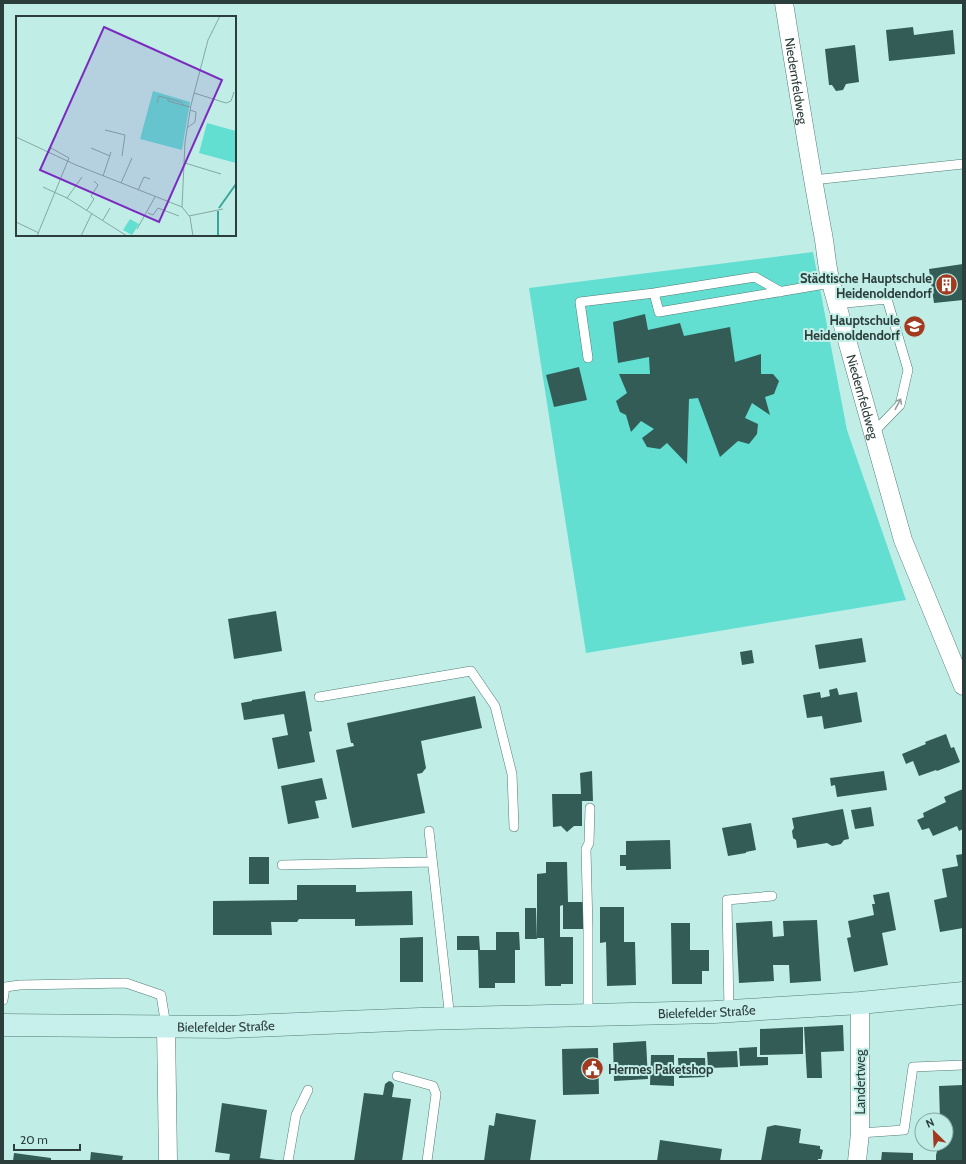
<svg xmlns="http://www.w3.org/2000/svg" width="966" height="1164" viewBox="0 0 966 1164" font-family="Cabin,sans-serif">
<style>
.green{fill:#62dfd1}
.building{fill:#335c57}
.lines{fill:none;stroke-linecap:round;stroke-linejoin:round}
.lane-casing{stroke:#517c76;stroke-width:10}
.street-casing{stroke:#517c76;stroke-width:19}
.secondary-casing{stroke:#517c76;stroke-width:23}
.lane{stroke:#fff;stroke-width:9}
.street{stroke:#fff;stroke-width:18}
.secondary{stroke:#c7efeb;stroke-width:22}
.oneway{stroke:#969e9d}
.labels{text-anchor:middle;dominant-baseline:central;stroke-width:4;stroke-linejoin:round;paint-order:stroke}
.street-label{font-size:13px;fill:#2c3e3b;stroke:#c0eee7}
.poi-label{font-size:13px;font-weight:bold;fill:#2c3e3b;stroke:#c0eee7;text-anchor:end}
.inset-river{fill:none;stroke:#3aa69a;stroke-width:2}
.inset-road{fill:none;stroke:#85a8a2;stroke-width:1}
.view{fill:#7b2cbf;fill-opacity:0.15;stroke:#7b2cbf;stroke-width:2}
.inset-edge{fill:none;stroke:#2c3e3b;stroke-width:2}
</style>
<rect width="100%" height="100%" fill="#c0eee7"/>
<path class="green" d="M813,252l34,178 59,170 -320,53 -57,-365z"/>
<path class="building" d="M913,27l1,8 39,-5 2,24 -66,7 -3,-31z
M855,45l4,37 -13,2 -3,6 -7,1 -4,-6h-3l-4,-36z
M963,264v36l-29,3 -5,-34z
M645,314l3,16 32,-7 4,13 46,-9 5,35 26,-8v20h12l6,7 -5,13 -9,3 5,18 -18,-12 -7,15 13,6 -1,10 -8,10 -11,-3 -18,16 -22,-59 -9,1 -2,65 -20,-21 -7,6 -13,-2 -5,-9 12,-9 -13,-8 -10,11 -5,-17 -6,-3 -4,-11 11,-8 -8,-19h31l-1,-17 -31,6 -5,-41z
M579,367l8,33 -33,7 -8,-32z
M276,611l6,40 -48,8 -6,-40z
M862,638l4,24 -47,7 -4,-24z
M752,650l2,13 -12,2 -2,-13z
M837,688l2,7 18,-3 5,30 -38,7 -2,-13 -15,2 -4,-23 17,-3 1,6 9,-2 -1,-6z
M305,691l7,40 -3,1 6,30 -37,7 -6,-31 16,-3 -4,-21 -40,6 -3,-17 11,-2v-1z
M475,696l7,32 -61,13 5,27 -4,5 -5,1 8,39 -73,15 -16,-78 18,-4 -1,-3h-2l-4,-20z
M946,734l5,14 3,-1 6,15 -23,9 -1,-1 -17,6 -6,-15 -7,3 -4,-10 24,-10 -1,-2z
M592,771l1,30h-11v25h-8l-7,6 -6,-6 -8,1 -1,-33h29l-1,-21z
M884,771l3,19 -50,7 -2,-12 -4,1 -1,-8z
M322,778l5,21 -12,2 4,17 -31,6 -7,-38z
M963,789v40l-4,2 -2,-5 -24,10 -4,-8 -7,2 -5,-10 7,-3 -1,-4 23,-11 -2,-5z
M871,807l3,19 -19,3 -4,-19z
M843,809l6,30 -5,1 -3,4 -9,2 -5,-3 -30,5 -1,-8 -3,-2 -1,-7 2,-3 -2,-10z
M751,823l5,27 -10,2v1l-18,3 -6,-28z
M670,840l1,29 -45,1v-4h-6v-11h6v-14z
M963,854v74l-23,4 -6,-32 13,-3 -5,-28 16,-3 -2,-11z
M249,857h20v27h-20z
M546,862h21l1,40h16v27h-21v-24l-3,1v31h13v47h-12v2h-16l-1,-48h-7v-64l9,-1z
M297,885h59v7l56,-1 1,34 -58,1v-7h-56l-2,3h-26l1,13h-59v-34l84,-1z
M889,892l7,38 -14,3 6,32 -34,7 -7,-34 4,-1 -3,-16 26,-6 -2,-11h3l-2,-9z
M600,907h24v35h11l1,43 -29,1 -1,-44 -6,1z
M525,908h11l1,31h-12z
M817,920l4,61 -31,2 -1,-18h-16l1,16 -35,2 -3,-60 36,-2 1,16 11,-1 -1,-15z
M671,923h19v27h19v21h-7v13h-30z
M496,932h23l1,18h-5v33h-20v5h-16l-1,-38h-21v-14h22l1,14h16z
M423,937v45h-23v-44z
M843,1025l1,26 -23,1 1,26h-15l-3,-51z
M803,1027v27l-43,1v-26z
M646,1041l2,38 -34,2 -1,-38z
M757,1047v10h11v8l-28,1 -1,-18z
M598,1048l1,46 -36,1 -1,-46z
M737,1051l1,16 -30,1 -1,-16z
M651,1055h23v31l-24,-1z
M678,1058h27l1,19 -27,1z
M389,1081l3,1 2,3 -2,12 19,2 -9,62h-48l10,-68 19,2 2,-11z
M963,1085v76h-27v-6l3,-11h7v-24h-6l-1,-34z
M222,1103l45,7 -7,48 16,2v1h-47l1,-7 -15,-2z
M496,1113l40,7 -6,41h-46l5,-36 5,1z
M775,1125l26,4 -2,14 21,3v3l3,1 -2,9h-3v2h-57l6,-34z
M660,1140l62,9 -2,12h-63z
M91,1152l32,4 -1,5h-32z
M882,1152l31,1v8h-32z
M14,1153l37,5v3h-38z"/>
<g class="lines">
<defs>
<path id="lane" d="M813,180l150,-16
M654,293l5,19 172,-29
M836,304l51,-5 21,71 -8,35 -27,28
M588,358l-8,-56 74,-9 101,-16 26,15
M319,697l152,-26 24,35 17,68 2,53
M429,831l21,188
M282,865l150,-3
M3,1000l2,-13 15,-2 106,-2 35,12 5,31
M729,1012l-2,-112 45,-4
M588,1015v-87l-2,-79 3,-6 1,-35
M397,1076l36,10 3,8 -9,67
M860,1133l44,-3 9,-63 50,-2
M288,1161l8,-46 12,-25"/>
<g id="street">
<path id="s1" d="M784,3c12,75 24,151 38,226 4,18 4,36 9,54l72,257 60,146"/>
<path d="M166,1027l2,134"/>
<path d="M857,1161l3,-28v-130"/>
</g>
<g id="secondary">
<path id="s2" d="M3,1025l224,2 193,-8 294,-7 146,-9 103,-10"/>
</g>
</defs>
<use href="#lane" class="lane-casing"/>
<use href="#street" class="street-casing"/>
<use href="#secondary" class="secondary-casing"/>
<use href="#lane" class="lane"/>
<use href="#street" class="street"/>
<use href="#secondary" class="secondary"/>
</g>
<defs><path id="oneway-shaft" d="M-6 0H5M1.5-3L5.5 0L1.5 3" fill="none" stroke-width="1.6" stroke-linecap="round" stroke-linejoin="round"/></defs>
<use class="oneway" href="#oneway-shaft" transform="translate(898 404) rotate(-62)"/>
<defs>
<symbol id="building-disc" viewBox="-11 -11 22 22"><circle r="9.5" fill="#a23a1f" stroke="#c0eee7"/><path d="M-4-6H4V6H1V3H-1V6H-4ZM-2.5-4.3h1.7v1.8h-1.7ZM.8-4.3h1.7v1.8H.8ZM-2.5-1h1.7V.8h-1.7ZM.8-1h1.7V.8H.8Z" fill="#fff"/></symbol>
<symbol id="school-disc" viewBox="-11 -11 22 22"><circle r="9.5" fill="#a23a1f" stroke="#c0eee7"/><path d="M0-5L7-2L0 1L-7-2ZM-4 1L0 2.5L4 1V4Q0 6-4 4Z" fill="#fff"/></symbol>
<symbol id="civic-disc" viewBox="-11 -11 22 22"><circle r="9.5" fill="#a23a1f" stroke="#c0eee7"/><path d="M-.6-6.5H3V-4.5H.6V-3L4-1V1h2V6H-6V1h2V-1L-.6-3ZM-1.2 2.5V6h2.4V2.5Z" fill="#fff"/></symbol>
</defs>
<g fill-rule="evenodd">
<use href="#building-disc" x="934" y="272" width="25" height="25"/>
<use href="#school-disc" x="902" y="314" width="25" height="25"/>
<use href="#civic-disc" x="580" y="1056" width="25" height="25"/>
</g>
<g class="labels">
<g class="street-label">
<text stroke="none"><textPath href="#s1" startOffset="79">Niedernfeldweg</textPath></text>
<text stroke="none"><textPath href="#s1" startOffset="402">Niedernfeldweg</textPath></text>
<text stroke="none"><textPath href="#s2" startOffset="704">Bielefelder Straße</textPath></text>
<text stroke="none"><textPath href="#s2" startOffset="223">Bielefelder Straße</textPath></text>
<text transform="translate(860 1082) rotate(-90)">Landertweg</text>
</g>
<g class="poi-label">
<text x="932" y="278">Städtische Hauptschule<tspan x="932" dy="15">Heidenoldendorf</tspan></text>
<text x="900" y="320">Hauptschule<tspan x="900" dy="15">Heidenoldendorf</tspan></text>
<text x="608" y="1069" text-anchor="start">Hermes Paketshop</text>
</g>
</g>
<g transform="translate(16 16)">
<rect width="220" height="220" fill="#c0eee7"/>
<path d="M137,75l37,11 -8,48 -42,-11zM191,107l29,8v32l-37,-10zM114,203l9,5 -7,11 -9,-5z" fill="#62dfd1"/>
<path class="inset-river" d="M203,192l17,-24M202,195v25"/>
<path class="inset-road" d="M178,77l32,10 5,-2 3,-9M152,83v2l22,6M141,87l2,-7 22,6 3,3M171,112l8,-6 1,-10 -6,-2M89,114l20,5 -3,21M0,121l60,28 106,42 8,10 3,19M75,132l19,8M169,147l36,11M87,160l8,-24M105,167l11,-25M27,171l24,11 60,38M122,174l6,-13 6,2M51,182l15,-21M166,191l3,-65 6,-37 17,-65 12,-24M71,194l7,-11 -3,-3 7,-11 -4,-4M132,197l5,2 5,-7 21,8M173,200l34,-7M87,204l7,-12M0,206l23,11M121,213l18,-32M21,220l32,-78 -18,-10 -3,5M65,220l11,-23"/>
<path class="view" d="M88,11l118,53 -63,142 -119,-52z"/>
<rect width="220" height="220" class="inset-edge"/>
</g>
<rect width="966" height="1164" fill="none" stroke="#2c3e3b" stroke-width="8"/>
<g transform="translate(934 1132) rotate(336)"><circle r="19" fill="#c0eee7" stroke="#85a8a2"/>
<path d="M0-3L7 15L0 10L-7 15Z" fill="#a23a1f"/>
<text y="-6" font-size="11" font-weight="bold" text-anchor="middle" fill="#2c3e3b">N</text>
</g>
<path d="M14 1144v6h66v-6" fill="none" stroke="#2c3e3b" stroke-width="2"/>
<text x="20" y="1144" font-size="12" fill="#2c3e3b" stroke="#c0eee7" stroke-width="3" paint-order="stroke">20 m</text>
</svg>
